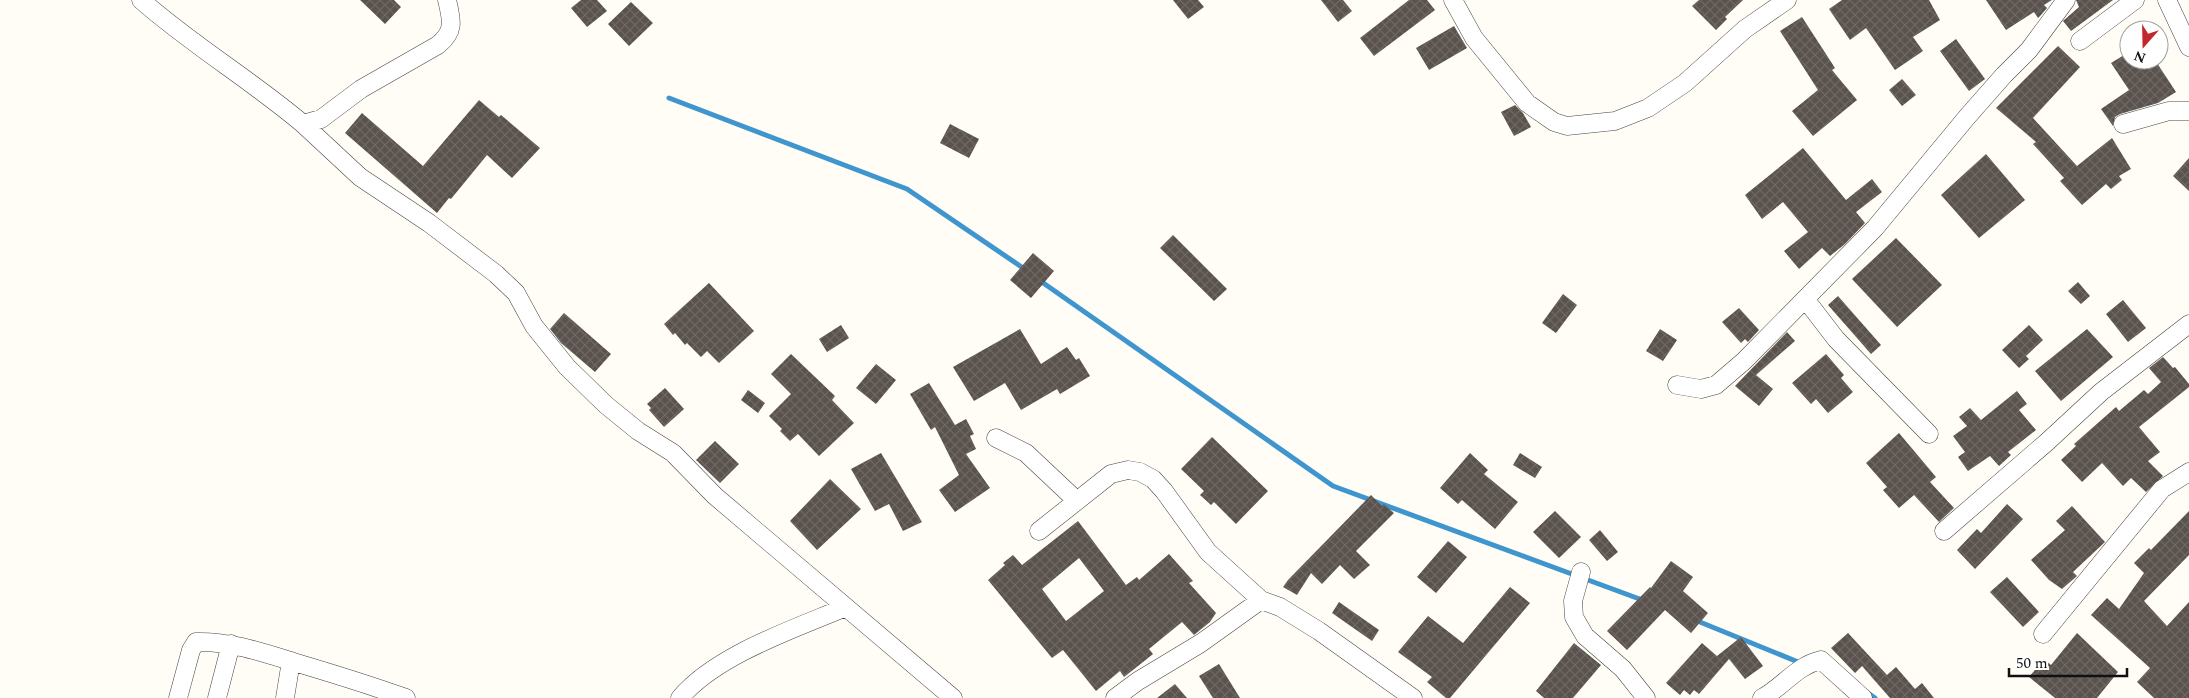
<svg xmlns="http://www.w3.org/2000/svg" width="2189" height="698" viewBox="0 0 2189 698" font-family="Spectral,serif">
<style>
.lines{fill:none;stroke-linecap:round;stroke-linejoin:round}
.stream{stroke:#3f96cf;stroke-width:5}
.building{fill:url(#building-cross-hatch);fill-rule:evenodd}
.street-casing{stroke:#444;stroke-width:19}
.street{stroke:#fff;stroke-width:18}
</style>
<defs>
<pattern id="building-cross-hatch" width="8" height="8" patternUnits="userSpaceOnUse" patternTransform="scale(1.25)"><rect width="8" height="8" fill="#5a524d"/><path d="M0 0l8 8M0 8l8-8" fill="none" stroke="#6d6662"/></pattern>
</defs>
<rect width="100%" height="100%" fill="#fffdf5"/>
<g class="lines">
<path class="stream" d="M669,98l238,91 119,81
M1039,280l294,206 312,115
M1695,620l108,44
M1865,691l10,7"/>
</g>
<path class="building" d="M360,0h34l7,7 -16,17z
M581,0h16l10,11 -20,16 -16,-19z
M1173,0h25l6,7 -16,12z
M1321,0h22l9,11 -14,11z
M1409,0h18l8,10 -61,46 -14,-18z
M1699,0h44l-18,17 2,2 -11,11 -24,-24z
M1842,0h87l11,20 -27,17 10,14 -28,19 -29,-42 -16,12 -21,-31z
M1986,0h66l-8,5 3,3 -6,7 -3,3 -4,-6 -28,18z
M2076,0h37l-42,31 -8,-10 16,-14z
M631,2l22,21 -24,23 -21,-22z
M1802,17l33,51 -3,2 25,30 -44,36 -21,-25 26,-21 -38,-59z
M1454,26l13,22 -38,22 -13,-22z
M1956,39l29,40 -16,12 -29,-40z
M2058,46l22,21 -47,51 44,48 35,-28 19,31 -12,7 3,4 -11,9 -5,-5 -24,21 -22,-24 4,-3 -31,-34 3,-2 -40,-34z
M2129,52v8h26l21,32 -18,11 -38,11 -5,3 -2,9 -12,-17 28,-19 -18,-27z
M1902,79l14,16 -14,11 -13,-16z
M479,100l20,17 2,-2 39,33 -28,30 -25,-23 -36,44 -2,-1 -12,15 -92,-80 17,-20 61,53z
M1515,105l8,8 8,14 -17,9 -13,-24z
M950,124l29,15 -10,19 -29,-15z
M1803,148l43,52 26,-21 10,13 -26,20 9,11 -20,21 -15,12 -8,-8 -23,21 -15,-18 24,-19 -25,-30 -21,17 -17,-24z
M1986,154l39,46 -46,38 -38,-43z
M2189,158v33l-16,-15z
M1173,235l54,54 -13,12 -54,-53z
M1896,238l46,47 -45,42 -45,-48z
M1033,253l21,18 -23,27 -21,-18z
M2078,282l12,14 -9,8 -13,-13z
M709,283l45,48 -35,32 -12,-12 -6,6 -14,-14 -2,2 -10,-12 -2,2 -9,-11z
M1563,294l14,11 -21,28 -14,-10z
M1838,296l43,49 -10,9 -43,-49z
M2123,300l23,28 -18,14 -22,-28z
M1739,308l20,22 -11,12 -3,-3 -4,4 -19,-21z
M564,313l47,41 -16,18 -34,-29 -11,-14z
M841,325l8,13 -22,14 -8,-13z
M2029,325l14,15 -17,16 3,3 -10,9 -17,-18z
M1020,329l21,35 26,-17 9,13 3,-2 11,18 -30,18 -3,-5 -36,21 -16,-27 -31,18 -21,-34z
M1660,329l17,11 -14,21 -17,-10z
M2087,329l26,28 -52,44 -26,-30z
M1787,332l8,9 -39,34 17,14 -14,17 -24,-20z
M791,354l44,42 -3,4 22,23 -35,33 -21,-22 -8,7 -10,-10 2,-2 -13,-13 22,-22 -20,-20z
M1826,354l18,21 -3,3 12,14 -25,21 -12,-14 -5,5 -19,-21z
M2163,357l10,11 2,-1 14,17v3l-50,40 21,25 -12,9 15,15 -17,16 -15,-14 -8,8 -21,-23 -20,19 -21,-22 15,-14 -2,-2 42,-37 3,4 25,-21 4,4 13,-12 -12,-14z
M876,364l20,16 -20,24 -20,-16z
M929,383l26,42 11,-6 8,15 -4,2 6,13 -10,5 24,34 -35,24 -16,-22 20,-15 -24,-48 -4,3 -21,-36z
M665,388l19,21 -20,18 -15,-17 2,-2 -4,-4z
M748,390l17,13 -7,10 -17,-13z
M2017,391l10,13 -8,6 17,20 -28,22 3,3 -12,11 -9,-10 -22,15 -10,-14 7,-5 -12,-16 14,-10 -8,-9 11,-9 11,12z
M1899,433l37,44 -6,5 24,26 -15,14 -25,-27 -15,13 -16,-18 4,-3 -21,-24z
M1212,437l56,54 -32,33 -22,-22 -3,3 -11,-10 4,-4 -23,-22z
M715,441l24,23 -19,19 -24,-23z
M881,453l41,69 -19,9 -14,-27 -14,7 -24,-42z
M1470,453l18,17 -4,4 34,28 -23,27 -33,-29 -4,4 -18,-16z
M1520,453l22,14 -7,11 -22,-13z
M830,479l31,30 -44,41 -27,-29z
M1371,495l11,11 2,-2 10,9 -38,38 14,14 -16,14 -14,-14 -18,19 -11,-11 -14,22 -14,-8 5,-7z
M2007,504l16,15 -48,50 -18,-19 20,-21 4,4z
M2072,506l33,36 -32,30 4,4 -15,13 -13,-9 -18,-20 34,-30 -9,-9z
M1555,511l26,26 -22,21 -26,-26z
M2189,511v44l-45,46 23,25 22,-24v96h-35l-17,-16 13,-14 -59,-53 16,-17 12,11 25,-36 -10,-10 15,-15 2,2z
M1078,521l48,64 11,-8 2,3 30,-26 24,27 -4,2 27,30 -6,9 -16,13 -12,-13 -33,27 4,5 -15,12 -14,11 -4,-6 -24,20 -33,-41 -11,8 -64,-78 17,-15 -2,-2 10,-8 9,10zM1079,558l25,33 -38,30 -24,-32z
M1600,530l18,22 -11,9 -18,-21z
M1448,541l19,16 -31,36 -19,-16z
M1671,561l22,16 -10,14 25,22 -17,20 -26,-23 -38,40 -20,-19 43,-44 1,1z
M2007,577l32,35 -16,15 -33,-35z
M1510,587l20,16 -80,95h-4l-19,-16 5,-5 -34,-25 30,-36 35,27z
M1339,602l40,28 -7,11 -40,-28z
M1848,633l39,42 9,-8 19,22 7,-6 12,15h-44l-28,-32 -7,7 -24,-25z
M2077,633l41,39 -21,26h-42l-26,-21 15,-18 7,6z
M1741,637l22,29 -18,13 -16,-20 -30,35 -5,-4 -4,5 -6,-5 -4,5 -14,-12 36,-40 15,13z
M1574,643l27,22 -28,33h-29l-8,-7z
M1219,664l21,34h-27l-14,-22z
M1175,684l12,14h-30z"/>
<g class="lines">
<defs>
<path id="street" d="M141,0c51,45 110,80 162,124l18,-5 40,-30 77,-44c17,-14 14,-24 9,-45
M1453,0l21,38 53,65 27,19 13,4 48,-5 33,-13 37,-25 60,-54 42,-29
M2167,0l22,47
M2080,41l55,-41
M303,124l57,53 69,46 67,51 20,19 18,33 33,41 39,38 32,26 35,22 42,43 238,202
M2123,124l46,-13h20
M1806,300l30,39 93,95
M1677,385l24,4 15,-4 28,-24 131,-133 92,-111 37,-42 25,-25 37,-50
M996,438l30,15 51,48
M1039,531l72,-57 17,-4 12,2 13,7 11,12 44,61 53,48 19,7 39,24 94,67
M1944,531l103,-89 54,-50 88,-68
M1581,572l-8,29 1,16 11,19 38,33 23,29
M2043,634l119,-145 27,-17
M178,698l13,-48 5,-8c35,-1 68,11 101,21 37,11 73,22 109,35
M217,698l14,-54
M285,698l6,-37
M680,698c36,-43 114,-69 166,-91
M1115,698l23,-17 63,-38 60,-43
M1762,698c22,-12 34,-32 59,-38l42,38"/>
</defs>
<use href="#street" class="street-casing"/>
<use href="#street" class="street"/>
</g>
<g transform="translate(2144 45) rotate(200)"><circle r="24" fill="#ffffff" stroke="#a0a0a0"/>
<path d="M0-4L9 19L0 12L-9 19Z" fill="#c4262e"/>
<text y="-8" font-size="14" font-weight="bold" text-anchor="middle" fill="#111111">N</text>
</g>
<path d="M2009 668v8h118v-8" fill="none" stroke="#111111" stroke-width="2.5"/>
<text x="2016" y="668" font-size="15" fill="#111111" stroke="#ffffff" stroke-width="4" paint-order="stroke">50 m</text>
</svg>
